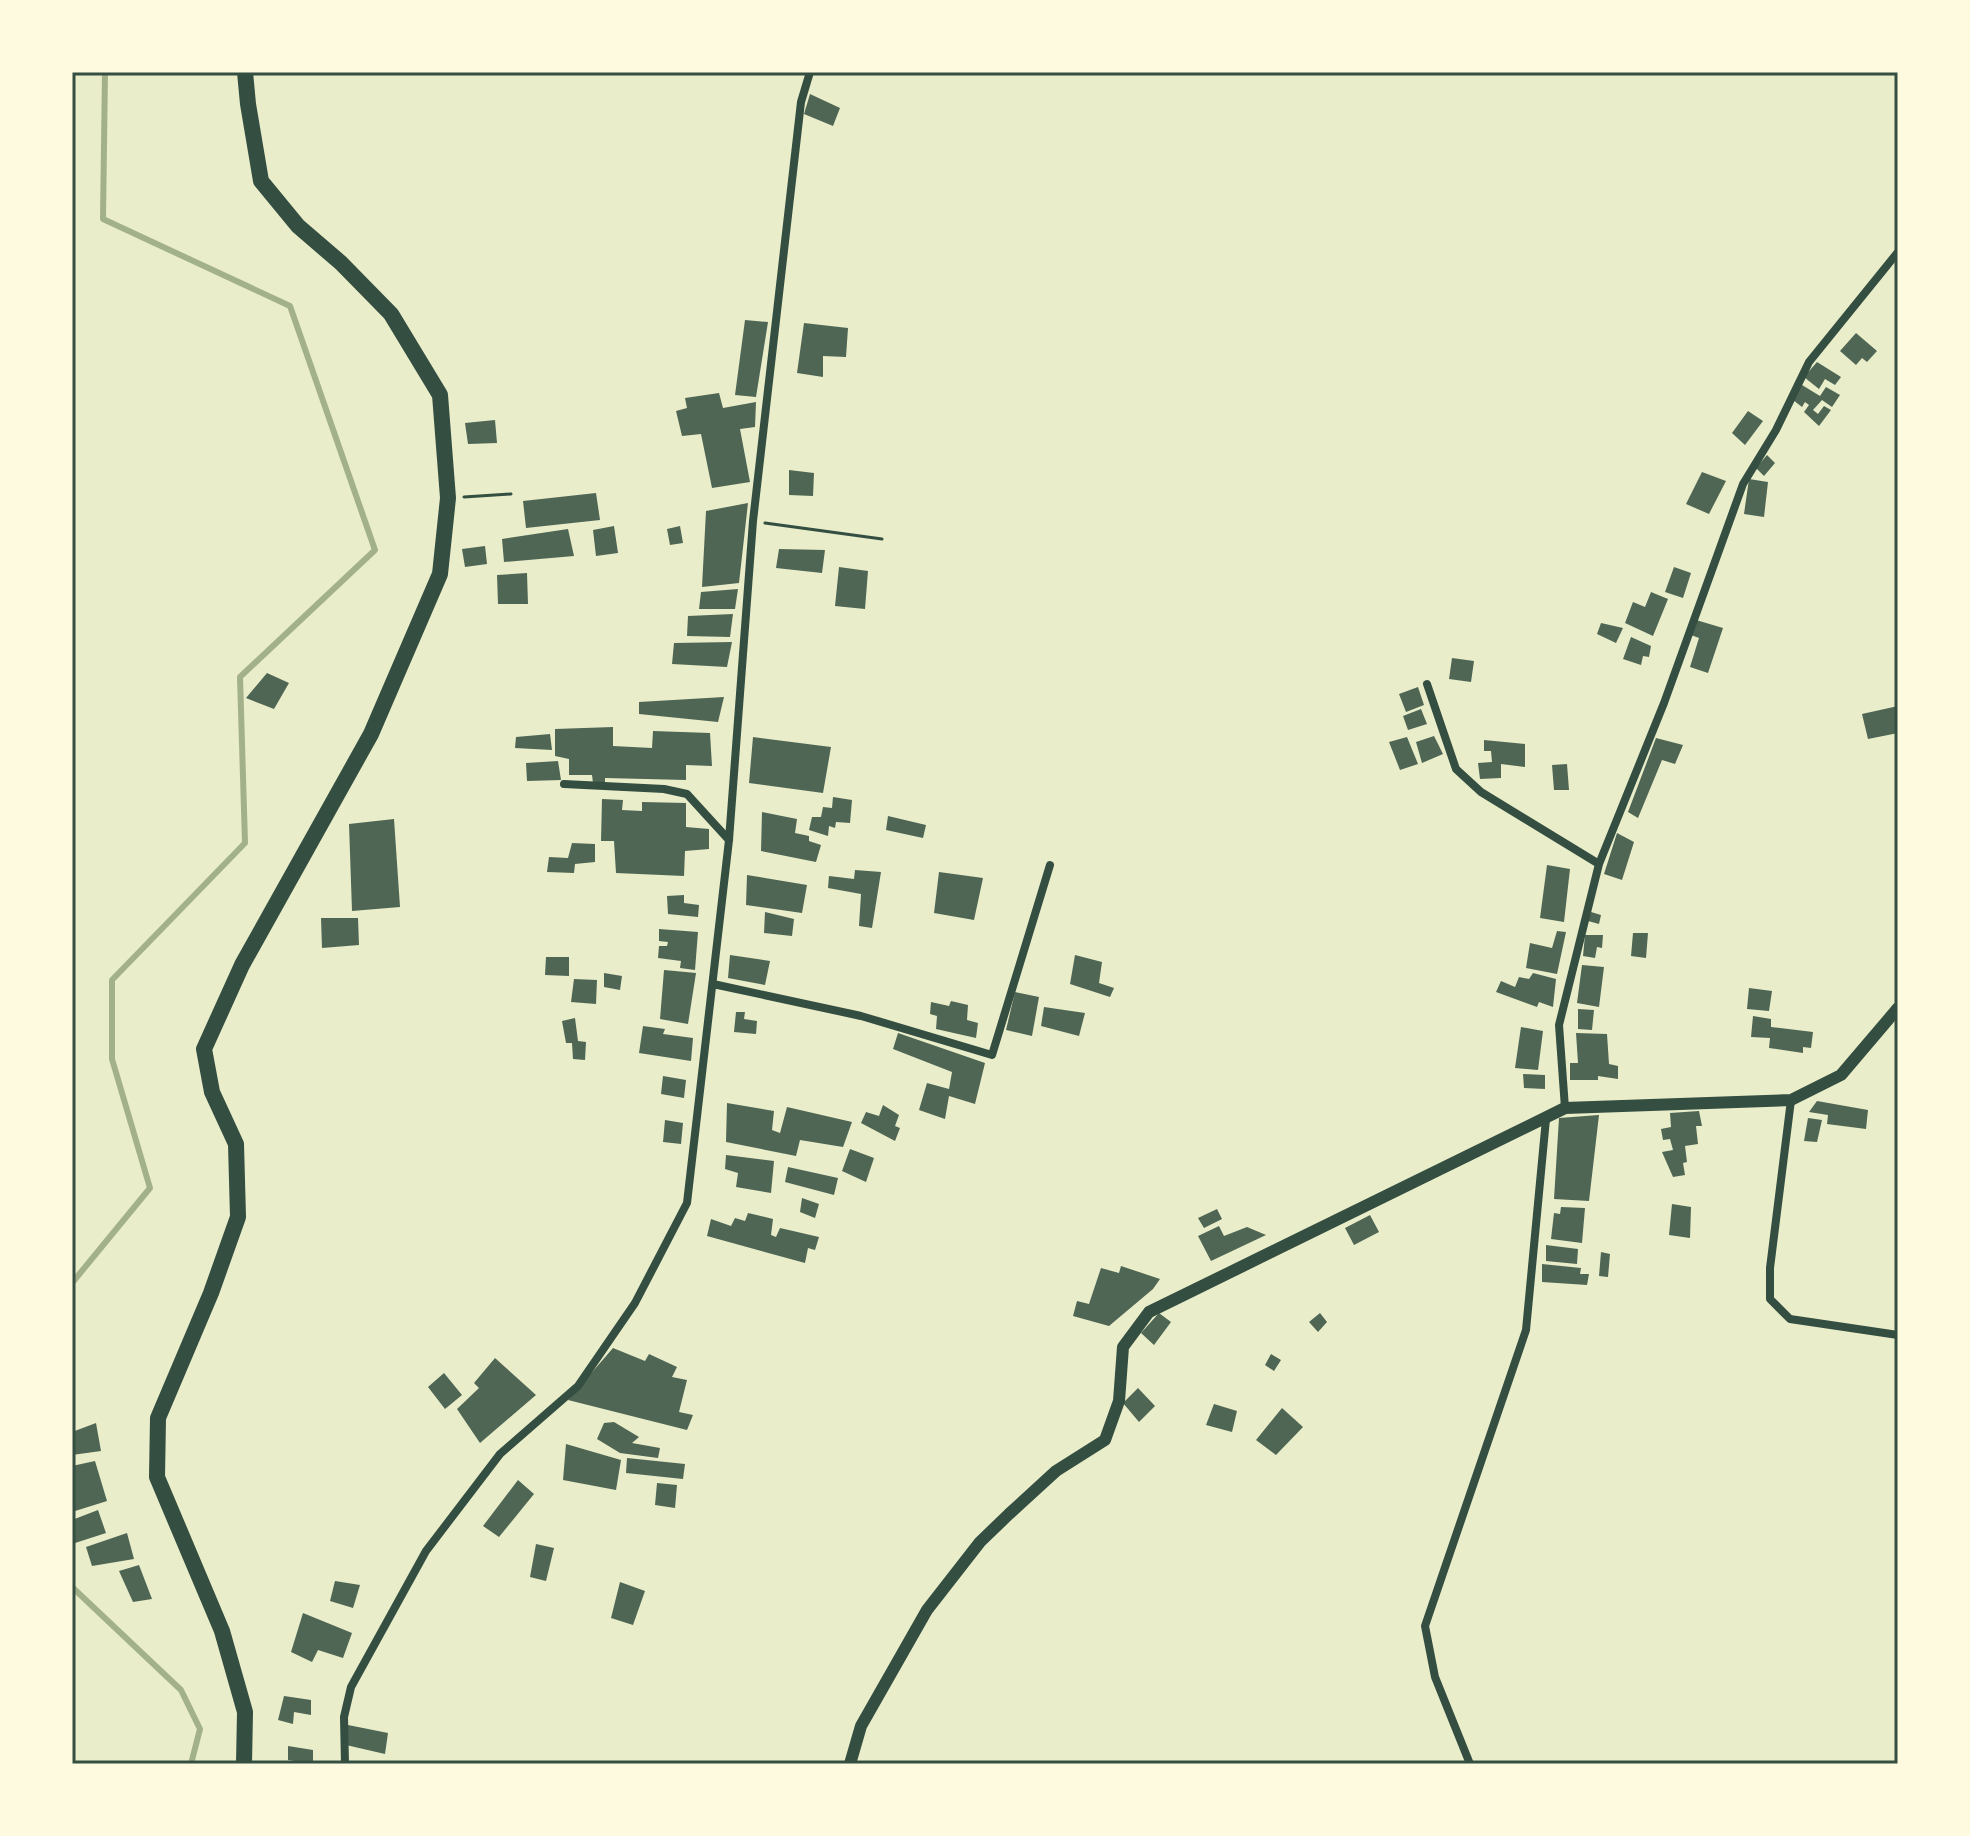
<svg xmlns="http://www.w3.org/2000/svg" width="1970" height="1836" viewBox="0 0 1970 1836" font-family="Karla,sans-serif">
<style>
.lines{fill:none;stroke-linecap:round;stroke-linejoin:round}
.stream{stroke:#a3b18a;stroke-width:6}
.building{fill:#4f6655}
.path{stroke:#344e41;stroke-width:3}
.minor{stroke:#344e41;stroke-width:8}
.tertiary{stroke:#344e41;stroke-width:12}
.primary{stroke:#344e41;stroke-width:16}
.neatline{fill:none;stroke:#344e41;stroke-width:3}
</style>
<rect width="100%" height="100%" fill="#e9edc9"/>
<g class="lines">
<path class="stream" d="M72,1283l78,-95 -38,-129v-79l133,-137 -5,-166 135,-127 -85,-244 -187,-87 2,-147
M72,1587l109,103 19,39 -9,35"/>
</g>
<path class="building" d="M810,94l30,14 -7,18 -29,-12z
M745,320l23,2 -12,75 -21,-2z
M804,323l44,5 -2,29 -23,-1v21l-26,-4z
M1856,333l21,18 -10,11 -5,-4 -6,7 -16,-14z
M1817,362l24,15 -6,8 -10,-6 -6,10 -15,-12z
M1802,385l18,11 6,-9 14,8 -8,12 -10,-7 -9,10 5,4 6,-8 7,4 -12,16 -15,-14 5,-7 -4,-3 -3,5 -9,-7z
M719,393l4,15 33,-6 -1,25 -15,2 10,53 -38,6 -11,-54 -19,2 -6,-25 11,-3 -2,-10z
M1748,411l15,10 -18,24 -13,-12z
M495,420l2,23 -29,1 -3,-21z
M1767,455l8,8 -11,13 -8,-8z
M789,470l25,3 -1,23 -24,-1z
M1702,472l24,9 -17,33 -23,-10z
M1749,479l19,3 -4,35 -20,-3z
M596,493l4,27 -74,8 -3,-27z
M748,503l-9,80 -37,4 4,-76z
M614,526l4,27 -22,3 -3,-26z
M680,526l3,17 -13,2 -3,-16z
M568,529l6,27 -70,6 -2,-23z
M485,546l2,18 -22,3 -3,-18z
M779,549l46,1 -3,23 -46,-5z
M839,567l29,4 -3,38 -30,-3z
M1674,567l17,6 -8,25 -18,-6z
M527,573l1,31h-30l-1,-29z
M738,589l-3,20h-36l2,-17z
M1651,592l17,7 -15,37 -28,-13 8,-21 12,5z
M733,614l-3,23 -43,-1 1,-20z
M1696,620l27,8 -15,45 -18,-6 9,-29 -8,-3z
M1601,623l22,5 -7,15 -19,-9z
M1631,637l20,9 -2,11 -6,-1 -2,9 -18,-6z
M732,642l-5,25 -55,-3 2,-21z
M1452,658l22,3 -3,21 -22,-3z
M267,673l22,10 -15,26 -28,-11z
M1418,687l6,18 -18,7 -7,-18z
M724,697l-6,25 -79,-8v-12z
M1898,706v27l-30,6 -6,-25z
M1421,709l6,15 -19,6 -5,-14z
M613,727v19l39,2 1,-17 57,2 2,33 -26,-1v15l-81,-2v6l-12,-1 -1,-8h-23v-16l-14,-3v-27z
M550,734l2,16 -37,-2 1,-11z
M1434,736l9,18 -21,9 -6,-21z
M753,737l78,10 -8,46 -74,-10z
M1407,737l11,27 -18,6 -11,-28z
M1656,738l27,7 -8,19 -13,-4 -24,58 -10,-6z
M1484,740l41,4v23l-24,-3v14l-21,1 -2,-16 14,-1 -1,-11h-7z
M558,761l3,19 -34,1 -1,-18z
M1567,764l2,26h-15l-2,-25z
M833,797l19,3 -2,23 -14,-1 -1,6 -6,-2 -1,10 -19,-6 3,-13h9l2,-10 9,1z
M602,799l21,1 -1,10 20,1v-9l44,1v24l23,2v20l-24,2 -1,25 -68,-3 -2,-32h-13z
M762,812l35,7 -2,14 14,3v5l12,4 -5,17 -55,-11z
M888,816l38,9 -3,13 -37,-8z
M394,819l6,88 -48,4 -3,-87z
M1617,833l17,9 -12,38 -18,-6z
M572,843l23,1v18l-20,2 -1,9 -27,-1 2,-15 19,1z
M1547,865l23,4 -6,53 -24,-4z
M855,870l26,2 -9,56 -13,-2 2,-32 -33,-6 1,-12 25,3z
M939,872l44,6 -9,42 -40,-7z
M747,875l60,10 -5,28 -56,-8z
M684,895v8l15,2 -1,12 -30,-3 -1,-18z
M765,912l29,7 -2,17 -28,-3z
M1591,912l10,3 -2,9 -11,-3z
M321,918h37l1,27 -37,3z
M659,929l39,3 -3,38 -15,-2 1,-7 -23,-3 1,-12h8l1,-4 -9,-1z
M1557,931l9,1 -9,42 -31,-6 4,-25 22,5z
M1633,933h15l-2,25 -15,-2z
M1585,935h18l-1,13 -5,-1 -2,11 -12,-2z
M730,955l40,6 -5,24 -37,-7z
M1075,955l27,7 -3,21 15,5 -4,9 -40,-13z
M546,957h23v19l-24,-1z
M1582,965l22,2 -5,40 -22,-4z
M664,970l32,3 -8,51 -28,-5z
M604,973l18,3 -2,14 -16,-3z
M1533,973l23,6 -3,28 -14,-5 -2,5 -41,-15 5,-11 14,6 4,-10 10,2z
M574,979l23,1 -1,24 -25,-2z
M1749,988l23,3 -3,20 -22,-2z
M1015,992l24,5 -7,39 -26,-6z
M951,1001l17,4 -1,15 11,3 -2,15 -40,-9 1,-13 -7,-2 1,-12 18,4z
M1044,1007l41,6 -6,23 -38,-10z
M1578,1009l16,1 -2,20 -14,-1z
M736,1012h9l-1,7 13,2 -1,13 -22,-2z
M1753,1016l18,3v8l42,5 -2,16 -8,-1v6l-34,-5 1,-10 -19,-1z
M575,1018l3,23 8,1 -1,18 -12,-1 -1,-16h-6l-4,-22z
M643,1026l22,3 -2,5 30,4 -2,23 -52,-8z
M1521,1027l22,4 -5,39 -23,-2z
M898,1033l87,30 -10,41 -26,-8 -4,23 -26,-9 8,-27 22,6 3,-17 -59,-23z
M1576,1033l31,1 2,30 9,2v13l-20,-3v4h-28v-17h8z
M1523,1074l22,1v14l-21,-1z
M663,1076l23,4 -2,18 -23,-4z
M1817,1101l51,9 -2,19 -39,-5 1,-9 -19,-3z
M727,1103l47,8 -2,19 8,3 7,-26 65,15 -9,25 -43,-7 -4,16 -70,-14z
M883,1105l16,10 -4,11 5,2 -5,13 -34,-18 5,-11 13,4z
M1699,1111l3,15h-6l2,18 -13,2 2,16 -4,1 2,12 -12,2 -11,-25 11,-2 -3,-11 -7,1 -2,-11 10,-2 -1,-14z
M1599,1115l-10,86 -35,-2 5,-81z
M1808,1118l14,2 -5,22 -13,-1z
M665,1120l18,3 -2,21 -18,-2z
M850,1149l24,9 -8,24 -24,-11z
M726,1155l48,6 -3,32 -35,-6 2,-14 -13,-4z
M788,1167l50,11 -4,17 -49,-13z
M802,1198l17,6 -4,14 -15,-6z
M1672,1204l19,3 -1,31 -21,-3z
M1561,1207l24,1 -3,35 -31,-4 3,-26 6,1z
M1217,1209l5,10 -18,9 -6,-10z
M748,1213l25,6 -2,16 5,2 4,-9 39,9 -4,13 -7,-2 -3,15 -98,-27 4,-17 20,7 4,-8 10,3z
M1370,1215l9,17 -25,13 -9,-17z
M1219,1226l5,10 23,-9 19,8 -55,26 -13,-25z
M1546,1245l32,4 -1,15 -31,-3z
M1601,1252l9,2 -2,23 -9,-1z
M1542,1264l39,4 -1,6h9l-2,11 -45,-3z
M1121,1266l39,13 -7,10 -44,37 -36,-10 4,-15 12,3 12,-36 18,5z
M1159,1313l12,9 -17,23 -13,-12z
M1320,1313l7,9 -9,10 -9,-10z
M613,1348l32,13 4,-7 28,13 -5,10 15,3 -8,32 14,3 -6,15 -119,-30z
M1271,1354l10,6 -7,11 -9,-6z
M495,1358l41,37 -56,48 -23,-34 22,-21 -5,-5z
M444,1373l18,22 -17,14 -17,-22z
M1138,1388l17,18 -16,16 -16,-19z
M1214,1404l23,7 -5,21 -26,-7z
M1282,1408l21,19 -27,28 -20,-15z
M614,1422l25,15 -7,6 28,5 -2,10 -38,-5 -23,-14 7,-16z
M96,1423l5,28 -29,4v-23z
M566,1444l55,16 -5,30 -53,-10z
M627,1458l58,6 -2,15 -57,-6z
M95,1461l12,40 -35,11v-46z
M518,1480l16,14 -35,43 -16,-11z
M657,1483l20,2 -2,23 -20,-3z
M98,1510l8,23 -34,11v-24z
M127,1533l7,26 -42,7 -6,-19z
M536,1544l18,4 -8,33 -16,-4z
M139,1565l13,34 -19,3 -14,-31z
M335,1581l25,4 -7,23 -23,-7z
M620,1582l25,9 -12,34 -22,-7z
M303,1613l49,20 -9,25 -25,-8 -6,12 -21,-10z
M284,1696l27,4v15l-17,-3 -1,12 -15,-4z
M348,1725l40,8 -3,21 -39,-9z
M288,1746l25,4v14l-25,-4z"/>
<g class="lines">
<path class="path" d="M464,497l47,-3
M765,523l117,16"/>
<path class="minor" d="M1427,684l29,85 25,23 118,72
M564,784l100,5 23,5 42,46
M713,984l148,32 131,39 58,-190
M1791,1100l-21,168v31l20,20 108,16
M1565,1108l-6,-83 40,-161 65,-161 79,-219 33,-54 33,-68 89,-110
M345,1764l-1,-47 7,-30 75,-136 74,-97 78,-68 57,-83 52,-100 42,-363 24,-319 48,-419 9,-30
M1470,1764l-35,-87 -10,-51 101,-296 20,-211"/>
<path class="tertiary" d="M850,1764l11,-38 66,-116 53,-68 29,-28 47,-43 49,-31 14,-39 4,-54 26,-35 416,-204 226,-8 50,-25 57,-67"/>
<path class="primary" d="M244,1764l1,-52 -23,-81 -65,-154 1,-59 53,-125 27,-76 -2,-73 -24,-52 -8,-43 38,-84 129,-231 69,-160 8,-76 -8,-103 -49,-81 -50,-51 -43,-37 -37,-45 -13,-77 -3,-32"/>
</g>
<rect width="1970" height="1836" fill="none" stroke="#fefae0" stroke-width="148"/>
<rect x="74" y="74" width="1822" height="1688" class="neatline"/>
</svg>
